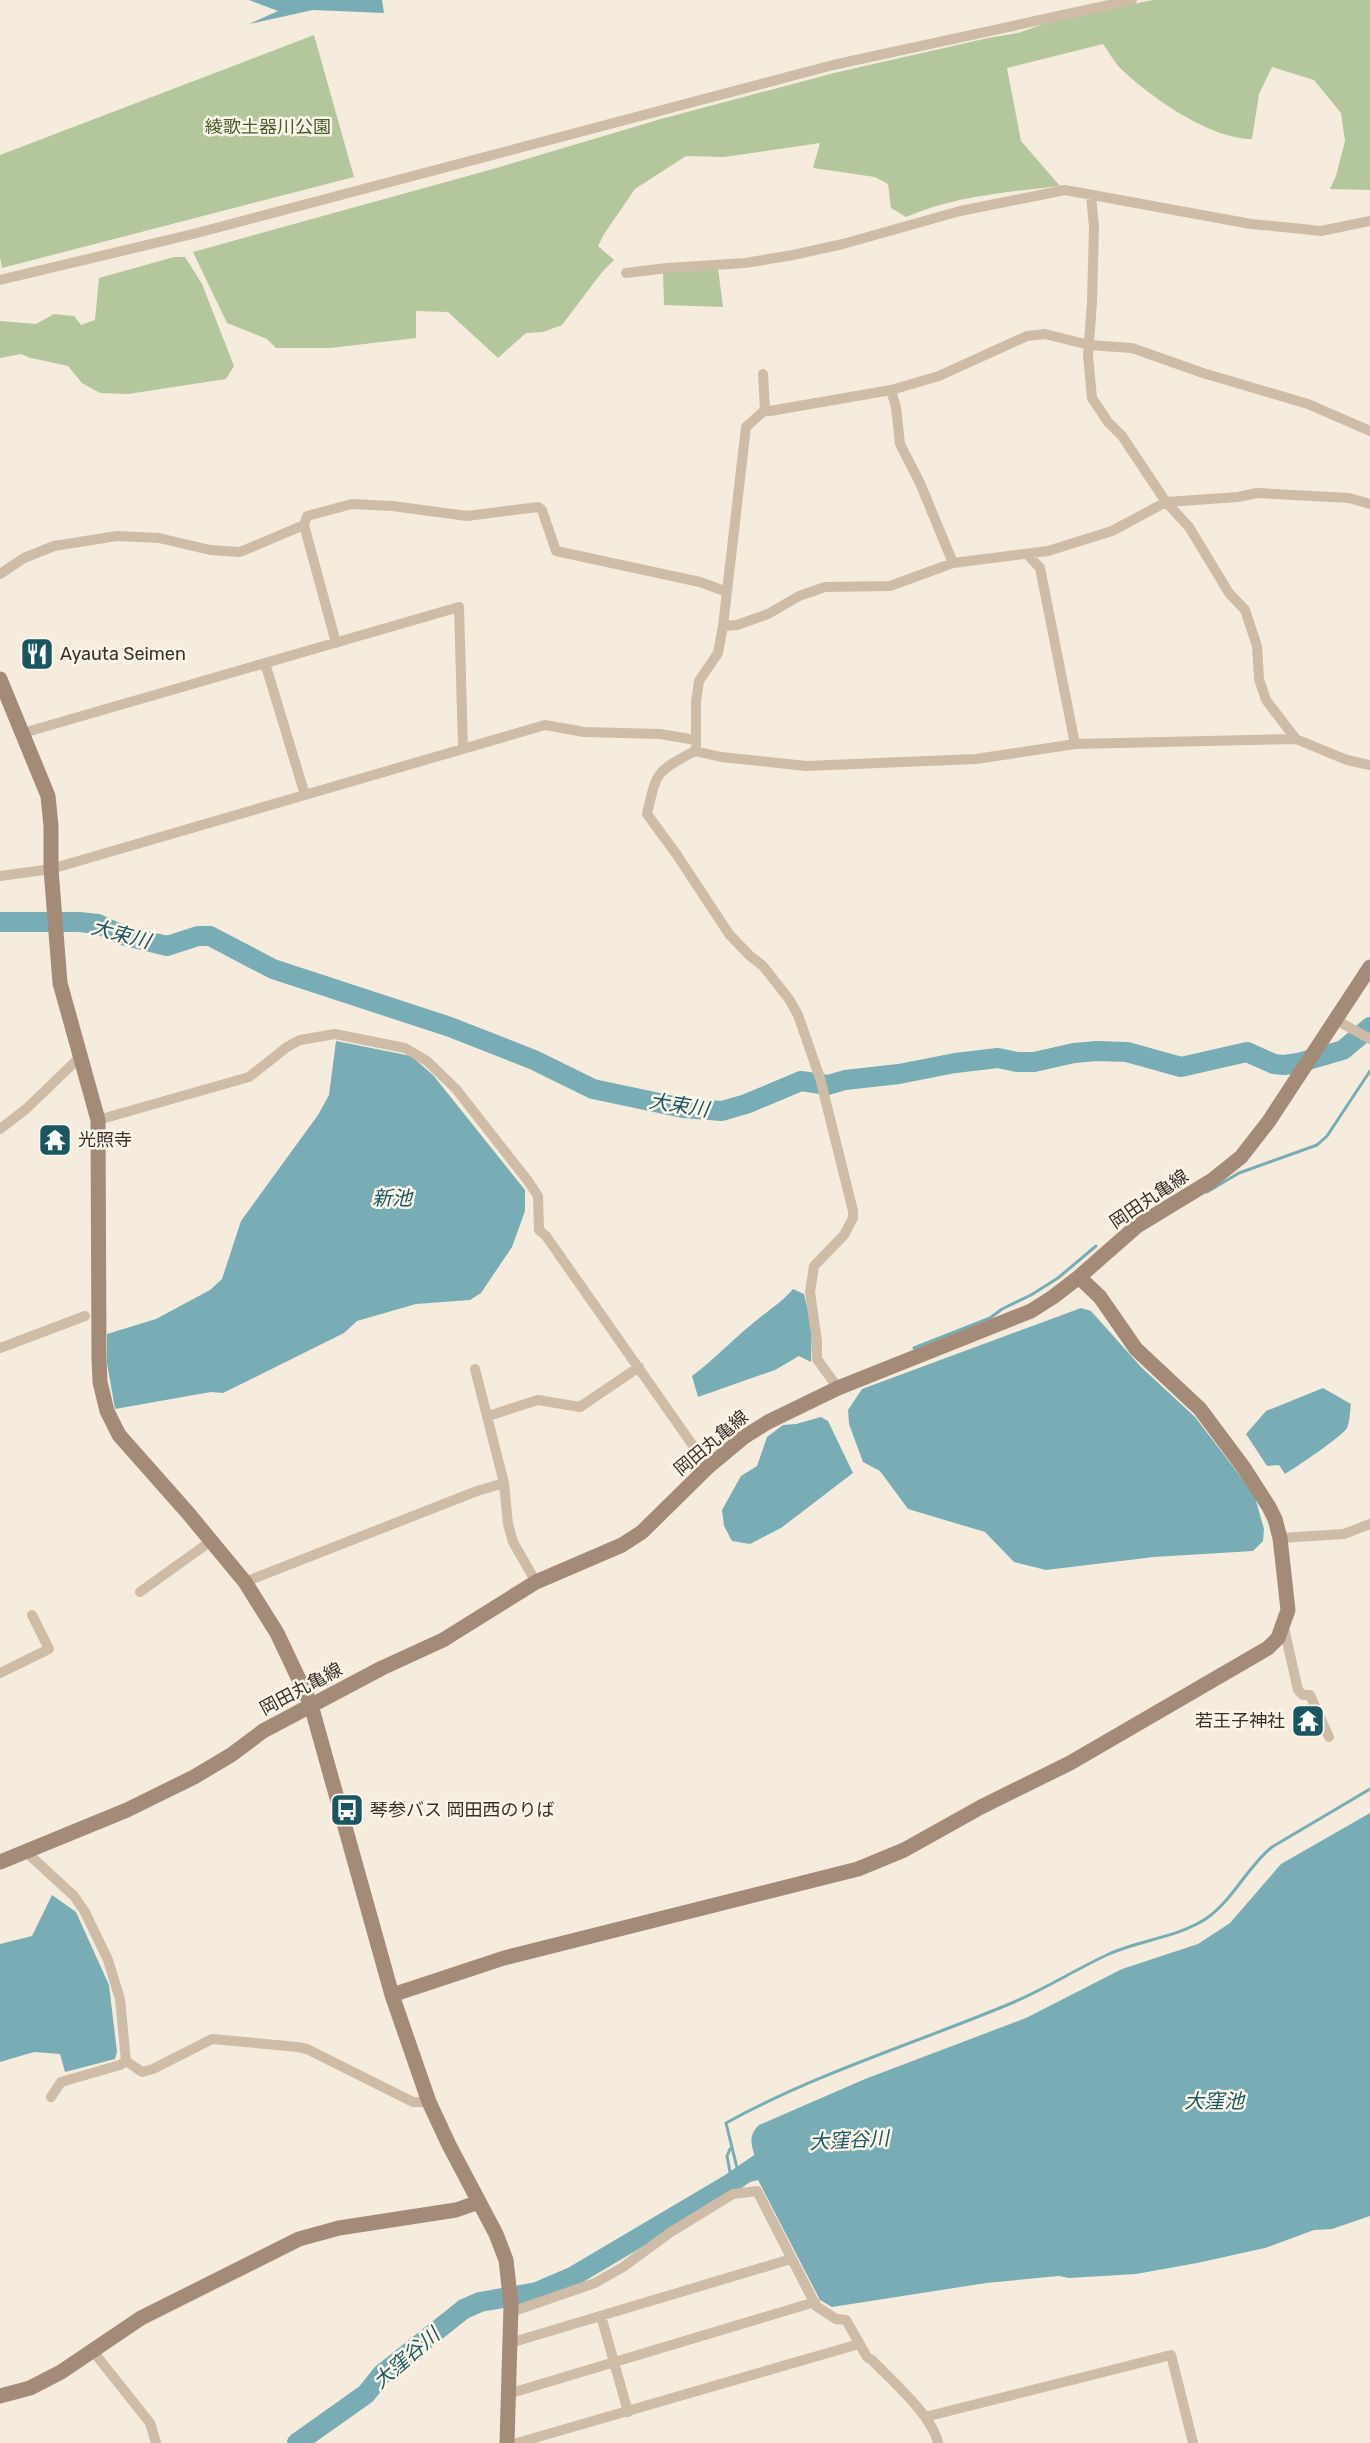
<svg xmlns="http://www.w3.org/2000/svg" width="1370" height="2443" viewBox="0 0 1370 2443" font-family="Rubik,'Noto Sans JP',sans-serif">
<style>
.green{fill:#b4c69b}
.water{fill:#79adb5}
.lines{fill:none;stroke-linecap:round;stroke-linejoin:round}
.stream{stroke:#79adb5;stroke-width:3}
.river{stroke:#79adb5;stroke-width:20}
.street{stroke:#cebca7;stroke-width:10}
.secondary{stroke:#a38b78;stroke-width:15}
.labels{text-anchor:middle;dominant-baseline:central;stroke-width:5;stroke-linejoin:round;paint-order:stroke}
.park-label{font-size:18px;fill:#455b29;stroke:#fcf5ea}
.poi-label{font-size:18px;fill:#3a2f28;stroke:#fcf5ea;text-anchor:start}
.street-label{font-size:18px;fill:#3a2f28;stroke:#fcf5ea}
.water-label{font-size:20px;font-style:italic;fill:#195660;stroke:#fcf5ea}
</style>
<rect width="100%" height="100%" fill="#f5ecdd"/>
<path class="green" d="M1153,0h217v190l-40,-1 6,-13 9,-35 -4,-28 -27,-33 -42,-13 -13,27 -7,45c-43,0 -103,-43 -133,-72 -6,-7 -11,-16 -16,-23l-96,24 14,73 39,45c-52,6 -106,10 -154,31l-15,-9 -3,-24 -13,-7 -62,-9 7,-25 -96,14 -38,-1 -51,33 -31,45 -6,12 16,14 -12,12 -40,53 -19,7 -17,1 -28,25 -50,-46 -32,-1v27l-86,10h-54l-9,-9 -40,-16 -34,-71 300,-83 168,-50 173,-46 154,-35 30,-5 34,-12z
M314,35l40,142 -352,91 -2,-11v-102z
M174,257h11l17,27 32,82 -8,13 -98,15 -28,-1 -18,-10 -14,-17 -37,-8 -10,-4 -21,4v-37l36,3 18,-10 20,2 7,9 14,-5 4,-42z
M718,268l5,39 -59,-2 -1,-34z"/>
<path class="water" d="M249,0h133l2,13 -71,-3 -64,14 29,-13z
M336,1041l75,15 22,19 92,115v21l-13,36 -31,46 -11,7 -54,4 -59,17 -13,12 -121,60 -12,-1 -96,17 -8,-46v-29l49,-15 54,-29 12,-11 19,-58 77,-106 11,-20z
M793,1289l11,5 8,33 -1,35 -12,-6 -24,14 -77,27 -6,-21c23,-17 43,-39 65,-56 13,-11 25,-18 36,-31z
M1081,1308l10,3 50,56 54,50 59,77 10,35 -1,12 -10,10 -99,6 -108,13 -32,-8 -29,-30 -77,-23 -28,-38 -17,-9 -14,-38 -1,-14 14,-21z
M1323,1388l28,16c-1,7 -1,17 -4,24 -3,7 -52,40 -62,46l-6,-9 -12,1 -21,-32 20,-23z
M821,1417l7,4 25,52 -72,55 -31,16 -18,-3 -8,-15 -2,-16 19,-34 16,-10 10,-29 16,-12 13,-1z
M1370,1813v403l-38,13 -18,1 -49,18 -68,15 -61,11 -67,4 -10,-2 -73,7 -154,24 -12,-7 -62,-120 -12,3 -4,-16 14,-6c-4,-15 -9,-24 3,-36l106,-46 161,-61 96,-49 76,-25 32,-21 51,-59z
M52,1895l24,17 33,73 8,67 -2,7 -50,13 -5,-18 -26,-2 -34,10v-118l32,-8z"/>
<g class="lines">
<path class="stream" d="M1207,1192l32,-19 78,-28 10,-9 43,-65
M914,1348l76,-30 12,-9 29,-14 27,-17 38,-32
M730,2149l-3,7 3,16 9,4
M739,2176l-13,-53c89,-49 187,-79 281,-118 35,-14 67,-35 102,-51 31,-14 70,-17 98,-36 26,-18 40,-51 65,-71l98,-58"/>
<path class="river" d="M0,922h79l19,2 24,11 45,11 31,-10h12l63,33 177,58 84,33 59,29 90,19 39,3 24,-7 55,-23 27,4 17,-5 54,-6 56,-11 43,-5 19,4h17l40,-9 23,-2 30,1 54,15 66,-15 27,12 10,1 14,-2 45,-13 27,-23
M297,2443l69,-49 16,-20 82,-65 16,-7 57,-10 35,-15 159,-94 35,-24"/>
<path class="street" d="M1091,195l3,32 -2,75 -4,54 4,42 16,24 14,14 44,66 23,25 40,66 16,17 12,36 2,33 7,21 30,39
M626,273l41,-5 78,-5 48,-8 50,-11 117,-33 105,-21 186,34 42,4 28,3 49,-10
M0,280l197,-47 636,-168 299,-65
M891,390l48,-14 88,-40 18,-2 44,11 43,3 71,25 105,31 62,27
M765,410l5,1 121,-21 5,17 4,37 20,39 33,80
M304,525l32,118
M1028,555l12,13 35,176
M0,574l24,-16 30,-12 63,-10 42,2 51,12 30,2 64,-27 3,-9 45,-12 40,2 75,10 71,-9 4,3 14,41 144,31 27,10
M723,626l14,-1 31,-11 31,-18 26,-9 65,-1 63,-23 95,-12 64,-20 54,-29 72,-5 19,-4 92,5 21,6
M265,663l40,132
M23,733l436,-126 4,141
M696,745v-43l3,-21 19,-28 5,-27 23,-199 19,-17 -2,-36
M0,876l51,-7 494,-144 39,7 76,2 36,6
M1336,1020l34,19
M98,1120l151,-43 38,-30 13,-7 35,-6 70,14 22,13 29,28 72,92 10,15 1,34 7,6 162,231
M0,1129l26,-20 54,-52
M0,1348l85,-32
M475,1369l29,114 4,41 5,18 23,40
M838,1388l-21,-29v-18l-7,-49 4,-26 30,-31 9,-17v-7l-33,-133 -22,-63 -9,-16 -26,-33 -14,-11 -20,-21 -52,-79 -30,-41c10,-44 9,-42 48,-63l26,6 85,9 170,-7 99,-15 221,-5 51,21 23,5
M488,1416l50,-16 42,7 59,-40
M1280,1538l64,-4 26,-10
M245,1582l232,-91 27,-8
M140,1592l71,-51
M1284,1628l14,62 5,5h7l19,42
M0,1673l49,-24 -17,-34
M26,1852l48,44 11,16 23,48 12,39 6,62
M126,2061l16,11 11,-3 59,-30 86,8 9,2 106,53h16
M51,2097l10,-15 59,-17 6,-4
M511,2312l84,-29 28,-16 48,-35 62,-38 24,-3 59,115 20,13 10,1 21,37 5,3c20,21 60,55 66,83
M601,2316l27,96
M510,2343l281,-84
M92,2350l58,73 6,20
M508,2394l307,-92
M925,2417l246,-62 22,88
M517,2443l342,-99"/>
<path class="secondary" d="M0,679l48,117 3,30v43l9,114 38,137 1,238 1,24 7,29 12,24 69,78 57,69 32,51 34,72 81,290 37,107 20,43 47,89 10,26 5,45 -4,138
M0,1862l127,-52 67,-33 37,-22 32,-24 119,-63 61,-28 93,-58 86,-37 20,-13 66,-65 36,-30 24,-15 70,-34 193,-77 22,-14 26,-20 58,-51 74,-45 30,-24 28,-36 101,-154
M392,1995l112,-37 354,-89 46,-19 77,-43 89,-44 198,-115 10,-10 10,-28 -8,-72 -5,-19 -6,-12 -25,-39 -44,-59 -64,-60 -36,-52 -21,-20
M0,2396l30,-8 31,-16 80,-54 158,-79 40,-11 117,-18 23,-8"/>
</g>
<defs>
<symbol id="restaurant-square" viewBox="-11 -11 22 22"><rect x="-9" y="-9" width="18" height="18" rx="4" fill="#195660" stroke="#fcf5ea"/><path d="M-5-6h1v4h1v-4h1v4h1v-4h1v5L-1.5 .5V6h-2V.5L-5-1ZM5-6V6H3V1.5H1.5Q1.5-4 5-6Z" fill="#fff"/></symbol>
<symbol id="temple-square" viewBox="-11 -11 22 22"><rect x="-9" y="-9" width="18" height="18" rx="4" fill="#195660" stroke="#fcf5ea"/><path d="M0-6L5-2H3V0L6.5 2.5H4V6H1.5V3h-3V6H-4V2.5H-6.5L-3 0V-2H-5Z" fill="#fff"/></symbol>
<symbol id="bus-square" viewBox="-11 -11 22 22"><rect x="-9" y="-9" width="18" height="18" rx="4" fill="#195660" stroke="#fcf5ea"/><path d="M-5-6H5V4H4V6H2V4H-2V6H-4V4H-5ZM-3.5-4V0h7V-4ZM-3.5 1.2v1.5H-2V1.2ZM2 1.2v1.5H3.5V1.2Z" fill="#fff"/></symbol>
</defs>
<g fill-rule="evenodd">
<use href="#restaurant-square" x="18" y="635" width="38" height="38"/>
<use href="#temple-square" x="36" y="1121" width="38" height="38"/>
<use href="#temple-square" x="1289" y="1702" width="38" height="38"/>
<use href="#bus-square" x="328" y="1791" width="38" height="38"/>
</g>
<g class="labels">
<g class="park-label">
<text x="268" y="127">綾歌土器川公園</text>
</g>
<g class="poi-label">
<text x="60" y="654">Ayauta Seimen</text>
<text x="78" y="1140">光照寺</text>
<text x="1285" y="1721" text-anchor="end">若王子神社</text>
<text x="370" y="1810">琴参バス 岡田西のりば</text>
</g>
<g class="street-label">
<text transform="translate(1149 1199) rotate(-34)">岡田丸亀線</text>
<text transform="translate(711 1443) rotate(-40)">岡田丸亀線</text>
<text transform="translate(301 1689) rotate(-28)">岡田丸亀線</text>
</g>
<g class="water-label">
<text transform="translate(121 934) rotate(15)">大束川</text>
<text transform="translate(679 1105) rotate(9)">大束川</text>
<text x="392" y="1198">新池</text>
<text x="1214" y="2101">大窪池</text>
<text transform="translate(849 2140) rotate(-3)">大窪谷川</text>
<text transform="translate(406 2358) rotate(-41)">大窪谷川</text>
</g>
</g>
</svg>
